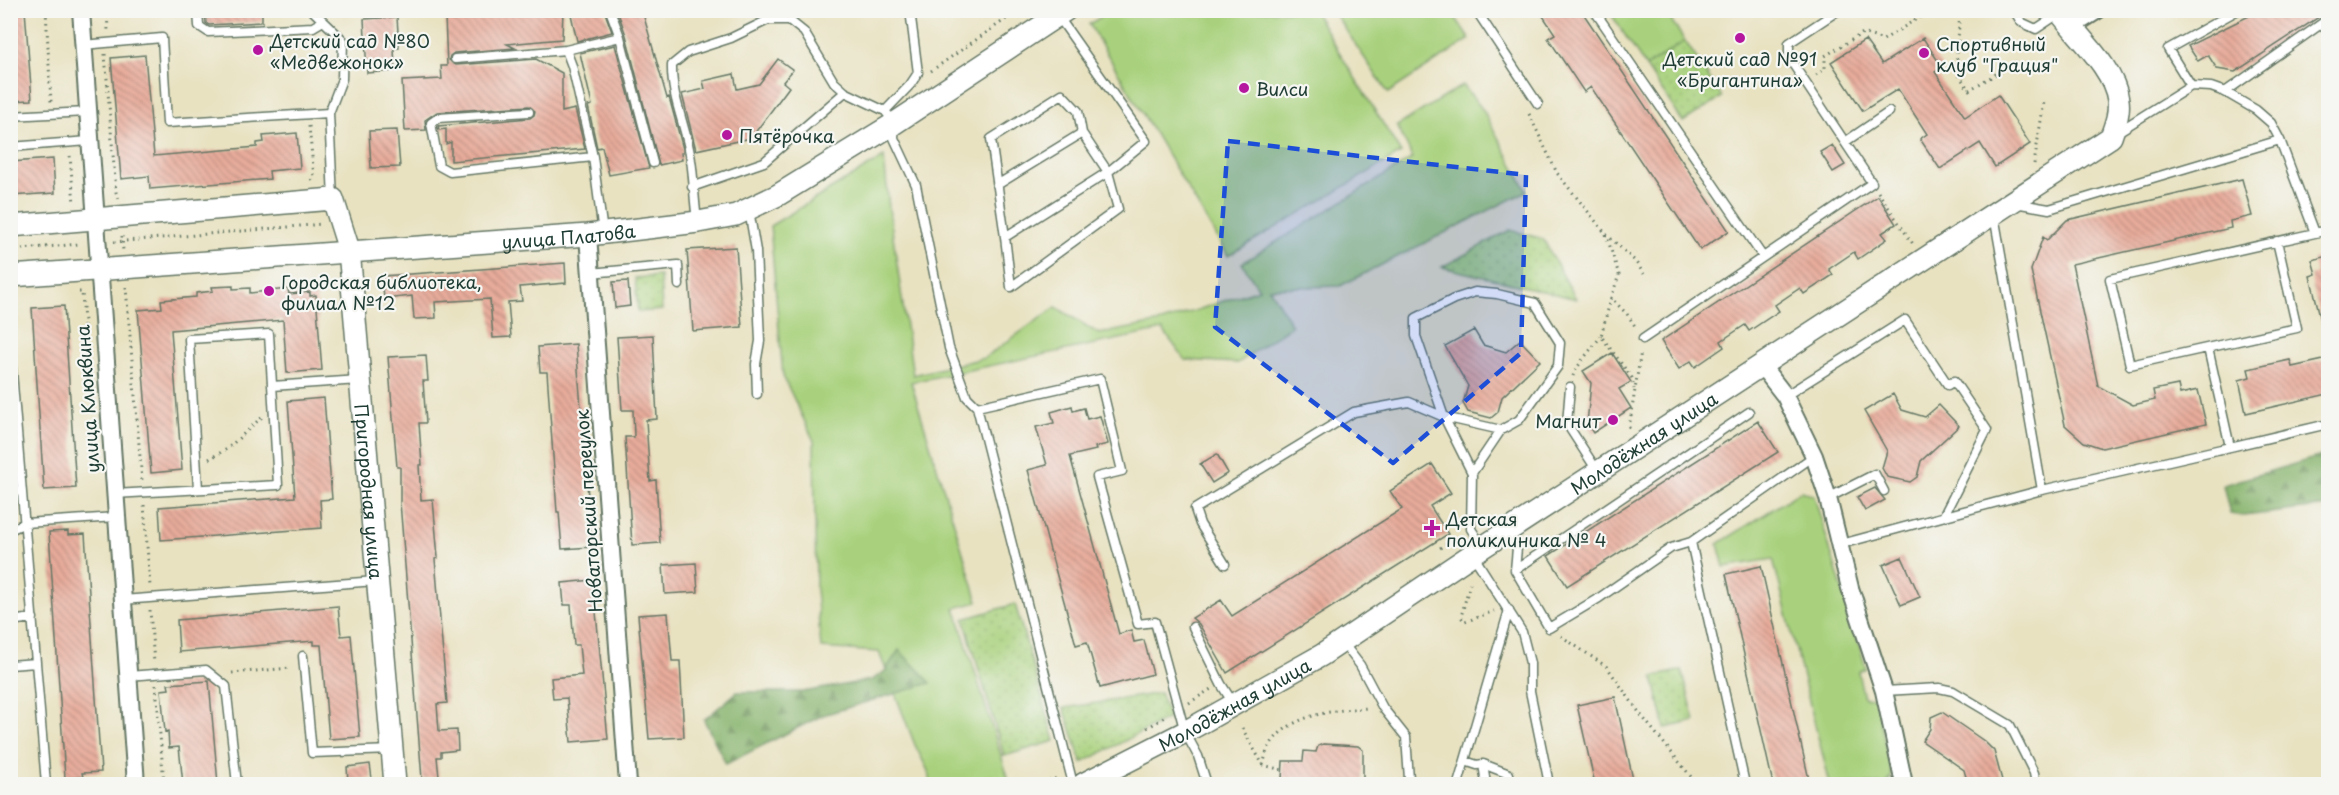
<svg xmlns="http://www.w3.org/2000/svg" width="2339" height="795" viewBox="0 0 2339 795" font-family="'Playpen Sans',sans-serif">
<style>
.green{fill:#a9d17d;stroke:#648758;stroke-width:1.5}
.forest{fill:url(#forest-firs);stroke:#527850;stroke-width:1.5}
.park{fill:url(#park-dots);stroke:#648758;stroke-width:1.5}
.building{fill:url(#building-back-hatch)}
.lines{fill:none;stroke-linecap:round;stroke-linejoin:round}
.service-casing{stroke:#657765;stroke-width:11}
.minor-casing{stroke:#657765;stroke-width:20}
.tertiary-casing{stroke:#657765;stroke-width:24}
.path{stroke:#657765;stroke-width:3;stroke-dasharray:1.5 4.5;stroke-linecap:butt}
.service{stroke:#fff;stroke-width:8}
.minor{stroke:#fff;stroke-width:16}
.tertiary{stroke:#fff;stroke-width:21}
.marked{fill:#1d4ed8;fill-opacity:0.2;stroke:#1d4ed8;stroke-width:4.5;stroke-dasharray:12 8;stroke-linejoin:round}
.poi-dot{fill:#b5179e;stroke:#f6f6f2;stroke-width:2}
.labels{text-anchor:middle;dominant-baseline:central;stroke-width:4.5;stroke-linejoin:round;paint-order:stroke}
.poi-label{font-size:18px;fill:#1f3d34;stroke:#f6f6f2;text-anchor:start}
.street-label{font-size:18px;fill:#1f3d34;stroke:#f6f6f2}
</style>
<defs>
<pattern id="forest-firs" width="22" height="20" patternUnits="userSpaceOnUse" patternTransform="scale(1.5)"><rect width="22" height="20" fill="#86b36c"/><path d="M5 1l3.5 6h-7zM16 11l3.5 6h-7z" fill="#6d935a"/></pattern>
<pattern id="park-dots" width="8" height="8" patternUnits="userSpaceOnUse" patternTransform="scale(1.5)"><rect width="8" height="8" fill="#a9d17d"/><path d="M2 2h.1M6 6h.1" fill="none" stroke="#91b46d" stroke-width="1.8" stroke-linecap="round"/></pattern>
<pattern id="building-back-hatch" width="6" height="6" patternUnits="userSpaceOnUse" patternTransform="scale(1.5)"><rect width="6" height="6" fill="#e8ac9b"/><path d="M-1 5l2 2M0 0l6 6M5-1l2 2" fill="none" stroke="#bb8d7f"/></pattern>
</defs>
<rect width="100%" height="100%" fill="#f6f6f2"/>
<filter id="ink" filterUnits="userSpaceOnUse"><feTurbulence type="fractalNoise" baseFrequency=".0167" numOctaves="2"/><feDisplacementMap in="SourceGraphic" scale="12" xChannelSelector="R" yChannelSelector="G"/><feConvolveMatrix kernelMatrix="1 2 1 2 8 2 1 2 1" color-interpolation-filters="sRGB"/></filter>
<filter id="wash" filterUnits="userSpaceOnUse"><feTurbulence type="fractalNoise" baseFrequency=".008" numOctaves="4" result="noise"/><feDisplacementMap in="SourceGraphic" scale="24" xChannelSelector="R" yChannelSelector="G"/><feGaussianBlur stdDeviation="1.35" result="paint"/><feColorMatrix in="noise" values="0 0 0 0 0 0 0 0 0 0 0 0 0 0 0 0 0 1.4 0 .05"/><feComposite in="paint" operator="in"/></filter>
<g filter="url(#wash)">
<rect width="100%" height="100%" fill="#e8e2c1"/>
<path class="green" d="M1111,11h203l87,142 -173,103 -139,-232z
M1333,11h118l19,28 -82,54z
M1609,11h56l20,30 -39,26z
M1463,85l20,25 44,81 -187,95 -71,2 23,37 -54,38 -53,-3 -22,-30 -252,52 67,220 -23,6 55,176h-80l-2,-13 -13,-26 -36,-93 -58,-4 -5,-59 -2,-148 -31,-65 -13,-150 114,-69 5,51 24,167 71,-17 72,-51 43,27 63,-12 97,-33 -17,-26 171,-105 -16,-32z
M1801,491l13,5 52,172 -8,4 6,26 11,-1 17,79 -5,8h-57l-57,-225 -49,8 -6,-23z"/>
<path class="forest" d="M2328,454v52l-84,10 -14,-2 -7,-29z
M899,650l32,33 -108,32 -97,49 -22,-44 33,-28h66l69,-12 13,-9z"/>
<path class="park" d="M1685,41l37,56 -39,25 -37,-55z
M1510,230l33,9 33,60 -134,-32z
M660,276l2,34 -24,2 -3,-34z
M1015,604l40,137 -51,15 -40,-137z
M1682,670l13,51 -30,7 -12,-51z
M1160,693l9,25 -87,45 -18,-55z"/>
<g id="blocks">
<path class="building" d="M10,10h15l7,90 -22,1z
M205,10h57v12l-53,3 -3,-2z
M460,10h103l-1,29 -55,5 8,4 -61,5 -4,3 -1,4 7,5 80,-6 26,14v39l13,-3 10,40 -134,12v-19l-5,2v-15l-7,1 -1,-4 92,-8 4,-3 1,-4 -6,-5 -92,6 -12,8 1,10 -21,1 -3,-50 40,-2 -1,-13h6l-2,-49 14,-1z
M570,10h34l8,22 -35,9z
M617,10h25l25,88 2,-1 14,52v4h-2l1,7 -23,5 -33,-130z
M1539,10h42l148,221 -29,19 -109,-163 -7,5 -36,-54 7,-4z
M2261,10l67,1 -93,61 -18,-3 -9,-14 -10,6 -10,-15z
M397,17l2,31h-5l1,23 -28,2 -3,-54z
M1923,38l19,29 -7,5 30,45 33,-22 32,49 -35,23 -15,-24 -40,26 -20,-30 7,-5 -29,-45 -35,22 -32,-49 34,-22 17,24z
M615,45l34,123 -40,7 -7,-28 -5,1 -9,-42 4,-1 -12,-52z
M145,55l9,101 103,-9v-4l7,-1 -1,-6 34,-3 3,35 -31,3 1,8 -120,10 -1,-13 -28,3 -10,-121z
M778,59l15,11 -10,12 6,5 -38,51 -55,12 -14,-56 23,-5 -2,-8 31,-7 3,15 22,-5z
M397,130l3,37 -29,1 -2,-37z
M1832,145l13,20 -12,7 -13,-20z
M53,159l2,34 -45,3v-34z
M2242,179l10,37 -22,5 1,7 -159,36 26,122 35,19 22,-5 -2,-10 25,-5 2,9 18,-4 8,34 -104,24 -18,-6 -19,-17 -34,-155 12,-33 4,3 20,-20z
M1878,196l18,28 -14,9 5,6 -29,20 -4,-7 -25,17 4,6 -29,19 -4,-6 -25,17 4,6 -30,20 -4,-6 -24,16 3,6 -29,20 -4,-6 -12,8 -18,-28z
M736,247l6,80 -49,4 -6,-81z
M2328,256v72h-5l-13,-52 6,-2 -4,-14z
M565,263l1,20 -46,4 2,14 -14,1 3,35 -18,1 -3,-39 -55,3 1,16 -22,1 -2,-23 -28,3 -2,-23z
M628,281l2,25 -15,2 -2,-26z
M233,286v3l17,-1v5l38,-4 1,5 21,-2v4l6,-1 6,75 -35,3 -4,-53 -112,10 11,140 -31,3 -13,-163 24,-2 -1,-8 35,-3v-4l17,-2 -1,-4z
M64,306l12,182 -32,2 -12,-182z
M1474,330l9,15 23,7 14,-12 20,21 -38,36 -4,15 -7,6 -23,-6 -5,-9 5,-17 -23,-40z
M653,335l4,84 -11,1 4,61 6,-1 4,63 -28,2 -7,-108h9l-1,-27h-11l-5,-73z
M576,344l16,203 -30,2 -3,-37h-2l-10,-140h-7l-2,-25z
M1612,353l19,29 -12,7 12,19 -38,25 -6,-9 4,-41 -8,-12z
M426,355l2,26h-5l3,42h-7l3,42h-3l2,35 12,-1 5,59 -3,1 12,144 -10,1 2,27 18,-1 1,20 -17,2v5h-4l2,20 -17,2 -22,-277v-35h-3l-9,-110z
M2328,359v35l-82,19 -7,-33 11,-3 -2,-8 42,-9 2,7z
M1893,394l9,16 23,7 14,-12 20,21 -38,35 -4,16 -7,5 -23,-5 -5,-9 5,-17 -23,-40z
M324,398l8,101 -12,1 2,28 -161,12 -2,-33 136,-10 -7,-96z
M1072,406l1,5 11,-3 3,11 13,-3 8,28 -13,3 1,3 -26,6 49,178 12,-4 3,12 10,-2 9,34 -53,14 -13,-46 -11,3 -48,-175 19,-5 -11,-38 18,-4 -3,-11z
M1758,421l20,31 -211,134 -19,-30z
M1217,454l11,19 -16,10 -12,-19z
M1432,464l19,29 -21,13 18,28 -221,139 -28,-49 -7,-6 29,-18 11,16 170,-107 -12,-18z
M1875,488l10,12 -20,11 -8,-14z
M68,531v4l17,-1 16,238 -19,1 1,4 -18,1 -16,-246z
M1902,557l18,40 -19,8 -18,-40z
M696,563l2,29 -33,2 -2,-29z
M1761,566l49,218h-37l-47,-210z
M593,580l15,159 -37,3 -4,-44 -14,1 -2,-21 31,-3 -3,-30h-5l-3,-40h-7l-2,-22z
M338,606l3,30 10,-1 9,102 -31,2 -8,-94h-7v-4l-135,11 -2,-32z
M668,613l4,48h8l4,76 -35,2 -11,-124z
M209,681l9,103h-35l-4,-37 -10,1 -1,-17 -3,1 -4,-42 8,-1 -1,-5z
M1615,697l19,87h-39l-18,-79z
M1942,712l42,29 10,10 9,33h-35l-4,-14 -42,-29 8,-12 1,-12z
M1323,744l35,2 5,4v34h-61v-5h-20l1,-18h20l1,-10 12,1 2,-6z
M370,764l2,15 -24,3 -1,-15z"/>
</g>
</g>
<g filter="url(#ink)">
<use href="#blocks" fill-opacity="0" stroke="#657765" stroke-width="1.5"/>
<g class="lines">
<defs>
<path id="service" d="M198,10l1,16 9,6 105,-5 10,-6
M610,10l10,27
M910,10l8,63 -8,12 -25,26 10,12 -1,15 22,47 33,163 18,49 10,10
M1476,10l62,94
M1594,10l169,247
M2014,10l7,12 15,7 24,-16
M83,45l79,-7 5,85 162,-10 13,-34 1,-39 -31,-30
M455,59l111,-9
M2191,86l-23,-37 70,-39
M2225,92l103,-73
M529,112l-91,6 -7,5 8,43 11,6 143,-15 10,76
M329,113l4,86
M10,116l77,-4
M2116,133l75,-47 20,1 14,5 31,18 15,13 9,17 35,93 -205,46 20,86 167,-37 -20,-87
M1845,142l44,-30
M10,147l79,-6
M593,157l-21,-91 -6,-16 54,-13 33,126
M997,185l85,-52
M692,187l72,-25 81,-70
M2015,203l34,6 231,-69
M749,210l7,41 4,90 -4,23 1,30
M1994,215l48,275 188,-43 -22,-99
M697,220c-3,-20 -3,-40 -6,-60 -4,-32 -20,-62 -19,-95l16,-13 43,-14 37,-18h21l15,12 30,50 11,10 40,19
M2315,233l13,-3
M1005,237l6,50 107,-78 -10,-37 -26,-39 -4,-22 -16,-17 -71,45 14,98 103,-65 38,-31 -88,-125
M590,273l88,-8 1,20
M1475,292l22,2 38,9 25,40 -2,23 -39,54 -18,10 -57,-13 -28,-81v-18l38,-19z
M1643,339l229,-156 -83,-125v-15l50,-33
M10,347l36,437
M272,386l87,-6
M1570,387l-3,37 31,48
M1785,396l120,-76 43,65 6,-4 33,49 -43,85
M2230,447l98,-23
M1472,473l29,-43
M114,494l164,-9 -9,-151 -80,5 9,150
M1828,498l47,-24 9,17
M10,530l15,-7 91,-6
M1507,532l10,16 -2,22 34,58 50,-30 72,-50 20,-6 123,-86
M1691,542l54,242
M1841,544l201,-54
M1473,555l49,77 8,31v28l19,93
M1225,564l-25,-40 -5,-15 159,-97 55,-10 35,15 28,56 -1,56 11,17
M1515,570l234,-158
M122,600l254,-19
M10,621l23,-3
M1193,627l28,57 12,19
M1343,643l17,22 23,43 23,29 3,42 -2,5
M303,656l9,97 80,-3
M10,665l26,-2
M128,676l78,-6 20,16 11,98
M1884,691l55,-3 14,3 57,34 24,48 2,11
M1465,761l12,4 6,-1 26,10 2,10
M1483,764l3,20
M1073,784l-96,-377 123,-28 22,92 -25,6 41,147 17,-2 30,110 13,24 9,28
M1458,784l51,-174"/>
<path id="minor" d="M81,10l55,774
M2071,27l27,-17
M588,235l40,549
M1761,365l24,31 29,60 14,42 22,90 34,103 20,93"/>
<g id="tertiary">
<path id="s1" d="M10,226l323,-27 16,51 46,534"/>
<path id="s2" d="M10,276l578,-41 110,-13 38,-7 42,-20 117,-72 171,-113"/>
<path id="s3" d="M1083,784l102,-52 137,-77 161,-108 628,-410c4,-12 9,-24 7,-37 -4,-32 -41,-64 -60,-90"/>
</g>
</defs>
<use href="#service" class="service-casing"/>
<use href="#minor" class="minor-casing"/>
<use href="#tertiary" class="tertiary-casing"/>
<path class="path" d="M46,10l5,92
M107,10l1,21
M1960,10l-4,61 13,19 49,-29
M2131,10h2
M105,54l11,138 3,8
M931,71l88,-61
M1816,75l9,-6v-13l38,-23 20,7 48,-30
M1529,114l28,59 49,61 29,27 9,13
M309,126l5,51 -3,4
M70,156l4,47
M2034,164l10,-62
M1878,192l35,52
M1606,234l13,41 -8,23 16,16 10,15
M122,236l1,15
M114,242l209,-18
M10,250l70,-6
M126,287l16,194
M79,292h3l4,60
M1611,298l-10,38 31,42 2,11
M1573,376c3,-10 21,-30 28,-40
M1629,428l12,-77
M209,459l18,-10 35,-32
M144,505l6,81
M1440,548l12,-7
M1470,583l-9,34 4,5 29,-11
M150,610l4,53
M1561,636l46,31 34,48 56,69
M232,673l59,-5
M156,685l8,99
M1189,703l22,-14
M1147,728l20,-12
M1242,728l21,37 19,5
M1263,765c2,-6 3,-14 6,-18 19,-33 65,-37 99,-39
M1037,784l21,-6"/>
<use href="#service" class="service"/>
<use href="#minor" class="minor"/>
<use href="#tertiary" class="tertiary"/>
</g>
</g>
<path class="marked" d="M1228,141l298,34 -5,178 -128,110 -178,-136z"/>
<g class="poi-dot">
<circle cx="1740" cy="38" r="6"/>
<circle cx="258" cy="50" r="6"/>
<circle cx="1924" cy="53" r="6"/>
<circle cx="1244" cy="88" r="6"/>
<circle cx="727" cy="135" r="6"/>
<circle cx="269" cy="291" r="6"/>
<circle cx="1613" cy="420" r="6"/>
<path d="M1429 519h6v6h6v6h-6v6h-6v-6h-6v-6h6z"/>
</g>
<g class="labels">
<g class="poi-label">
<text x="270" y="40">Детский сад №80<tspan x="270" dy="21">«Медвежонок»</tspan></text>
<text x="1936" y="43">Спортивный<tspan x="1936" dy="21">клуб "Грация"</tspan></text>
<text x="1740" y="58" text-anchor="middle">Детский сад №91<tspan x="1740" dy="21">«Бригантина»</tspan></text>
<text x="1256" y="88">Вилси</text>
<text x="739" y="135">Пятёрочка</text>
<text x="281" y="281">Городская библиотека,<tspan x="281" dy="21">филиал №12</tspan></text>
<text x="1601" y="420" text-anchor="end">Магнит</text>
<text x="1446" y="518">Детская<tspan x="1446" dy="21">поликлиника № 4</tspan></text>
</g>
<g class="street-label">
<text stroke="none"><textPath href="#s2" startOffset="560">улица Платова</textPath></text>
<text transform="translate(87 399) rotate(-94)">улица Клюквина</text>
<text stroke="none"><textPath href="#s3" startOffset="657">Молодёжная улица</textPath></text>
<text stroke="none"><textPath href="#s1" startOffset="620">Пригородная улица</textPath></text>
<text transform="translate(588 511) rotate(-94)">Новаторский переулок</text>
<text stroke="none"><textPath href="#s3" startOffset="171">Молодёжная улица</textPath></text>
</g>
</g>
<rect width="2339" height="795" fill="none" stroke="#f6f6f2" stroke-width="36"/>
</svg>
